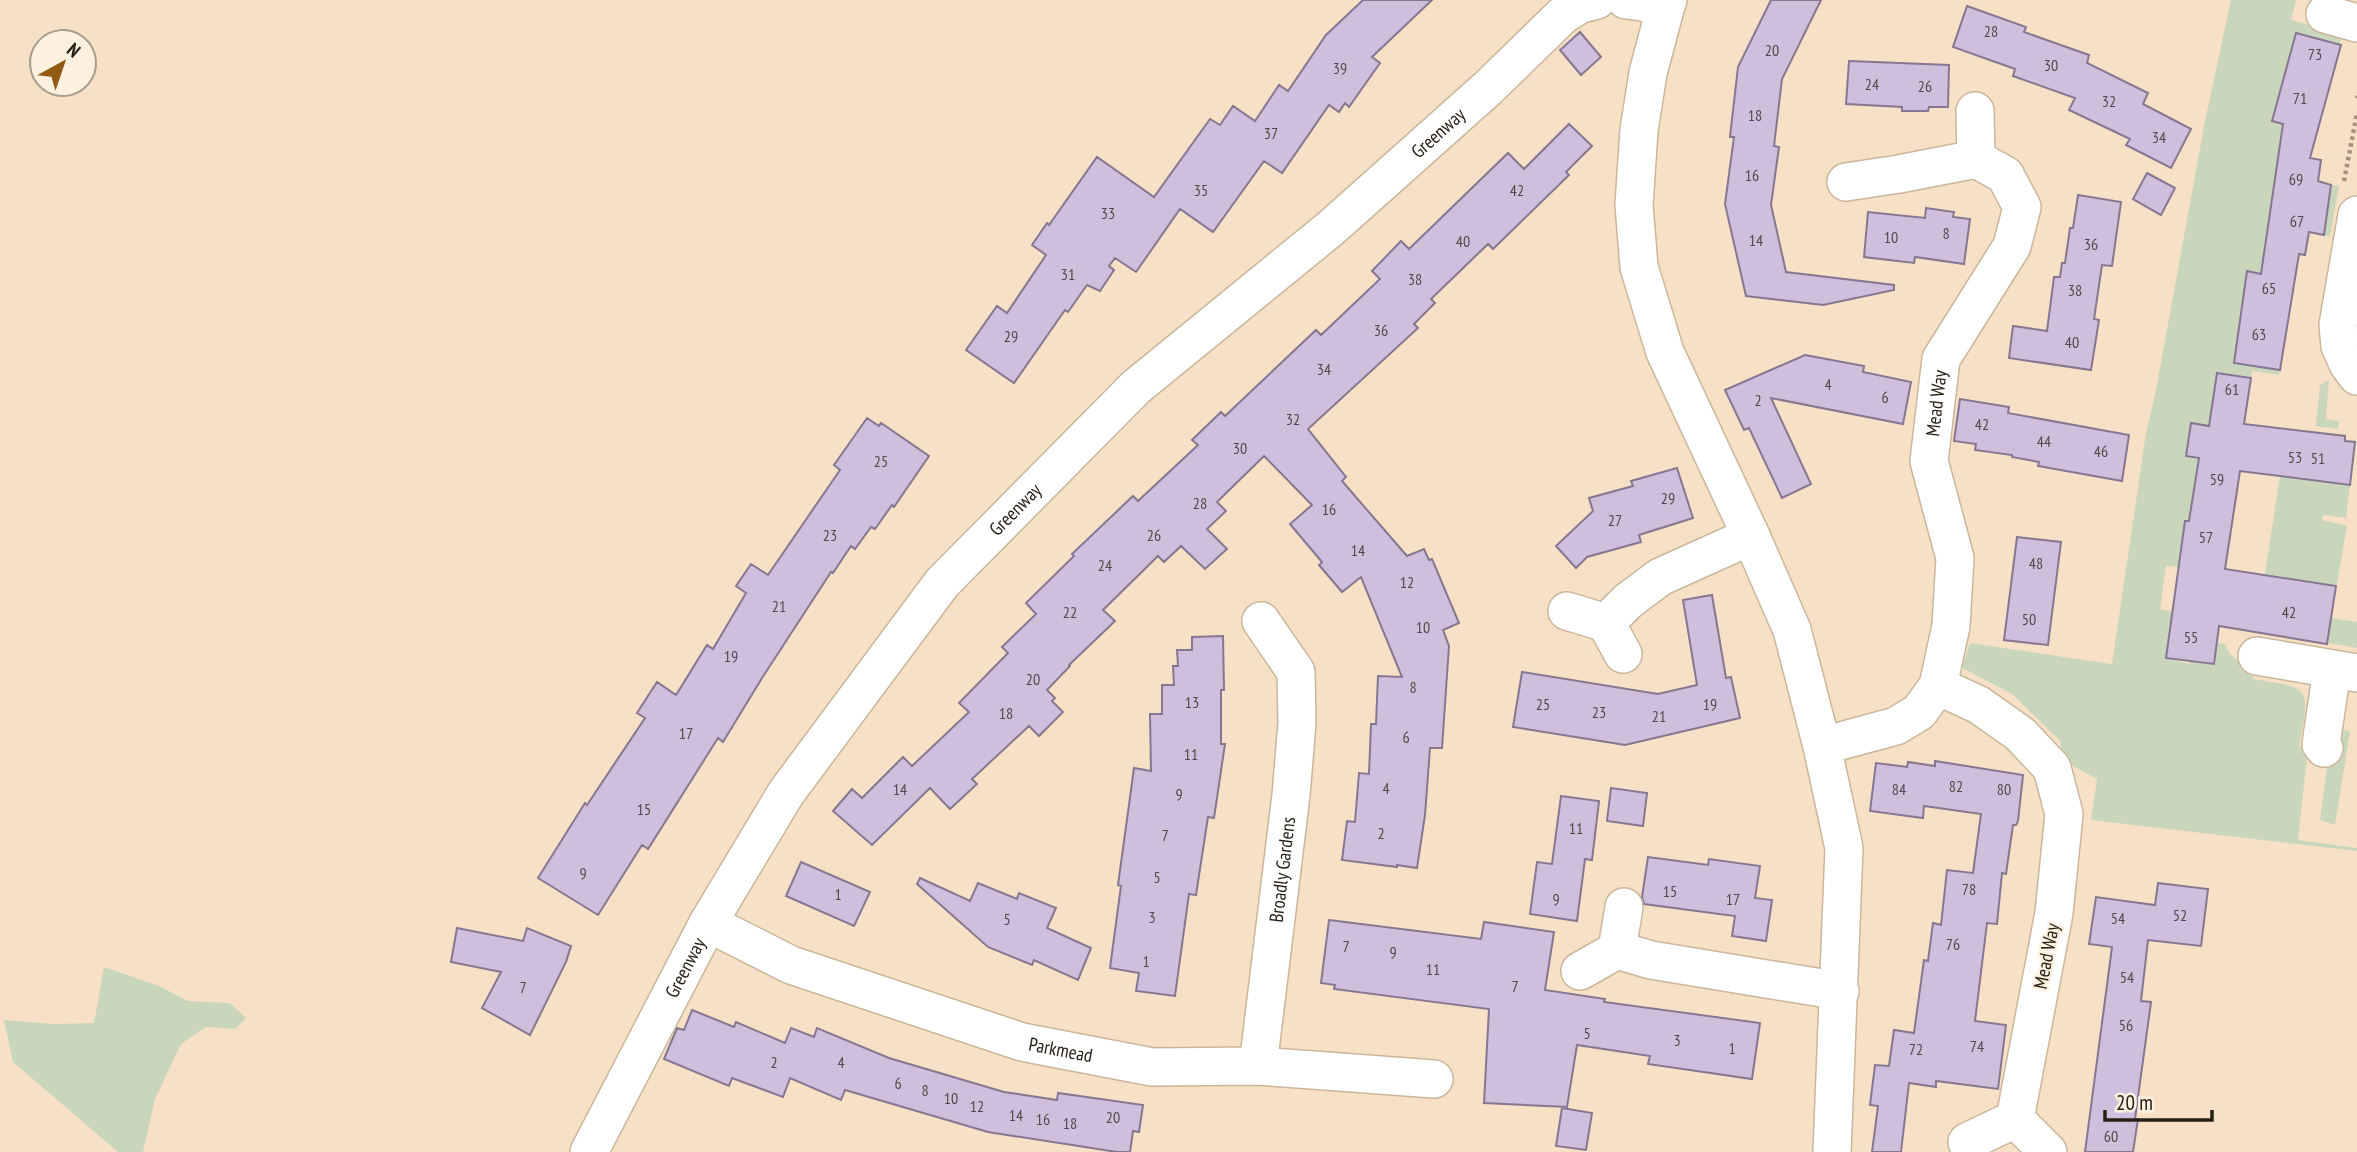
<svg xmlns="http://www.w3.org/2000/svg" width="2357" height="1152" font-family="'PT Sans Narrow',sans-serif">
<rect width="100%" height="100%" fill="#f6e1c6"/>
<!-- green -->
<path fill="#cad6bc" d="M2231 0H2296L2291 20 2316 27 2315 31 2341 38 2340 44 2296 33 2272 121 2317 134 2315 140 2297 137 2279 154 2265 248 2296 272 2295 279 2247 272 2234 363 2280 370 2279 375 2252 371 2251 378 2217 373 2210 418 2224 428 2191 423 2186 455 2218 461 2217 467 2198 464 2191 508 2231 528 2185 521 2178 567 2166 566 2160 609 2172 612 2167 658 2189 664 2190 661 2214 663 2217 643 2225 644C2229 657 2242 664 2255 668L2253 679C2313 688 2310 688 2299 746L2308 748 2298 840 2357 848V851L2091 820 2097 779 2063 760 2060 741 2012 694 1962 668 1970 643 2112 664 2146 433 2156 390 2205 121Z
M2331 185 2339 186 2330 236 2324 235Z
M2329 380 2326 419 2339 421 2338 429 2316 426 2320 385Z
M2280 476 2350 485 2346 518 2323 515 2322 520 2347 526 2333 607 2314 604 2317 583 2271 576 2262 633 2256 632Z
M2331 618 2357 622V648L2328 643Z
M2343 730 2350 731 2335 825 2320 820 2328 760 2339 751Z
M104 967 159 986 188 1001 230 1003 246 1018 235 1029 206 1027 181 1044 155 1099 143 1152H118L13 1062 4 1020 53 1024 94 1023Z"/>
<!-- building -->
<path fill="#d0bfdc" stroke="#867791" stroke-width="2" d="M1363 0H1432L1372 57 1380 63 1349 107 1345 103 1339 112 1329 105 1282 173 1264 161 1213 232 1180 209 1136 272 1115 258 1109 266 1114 270 1100 291 1087 285 1068 312 1065 310 1014 383 966 350 997 306 1007 313 1046 255 1032 245 1047 223 1049 225 1097 157 1154 197 1210 119 1220 125 1233 106 1255 121 1279 85 1288 91 1326 35Z
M1771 0H1821L1782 79 1774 146 1779 147 1771 205 1786 272 1894 285V290L1823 305 1746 296 1725 204 1734 137H1730L1738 67Z
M1967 6 2026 27 2024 32 2089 55 2087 63 2148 93 2143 104 2191 129 2171 168 2126 145 2130 139 2069 110 2075 98 2013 76 2015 69 1953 47Z
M1580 32 1601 57 1581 75 1560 50Z
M2296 33 2341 45 2310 158 2321 160 2318 181 2331 185 2324 235 2309 232 2305 255 2299 254 2280 370 2234 363 2247 271 2261 274 2283 124 2272 121Z
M1849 61 1949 65 1948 107H1929L1928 111H1902V107L1846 104Z
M1569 124 1592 146 1566 172 1569 175 1493 249 1488 244 1431 299 1435 303 1414 324 1418 328 1308 429 1346 477 1342 481 1407 556 1424 549 1429 560 1432 559 1459 623 1443 630 1449 646 1442 748H1430L1425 815 1417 868 1397 865V867L1342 860 1347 821 1355 822 1359 773 1369 774 1371 724H1376L1378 676 1402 677 1361 577 1342 592 1319 565 1322 562 1290 524 1312 505 1264 456 1217 502 1226 511 1207 529 1227 549 1205 569 1181 546 1164 562 1158 556 1103 610 1115 621 1069 665 1070 666 1047 690 1055 698 1052 701 1063 712 1039 736 1029 726 972 779 977 784 950 809 930 788 872 845 833 811 852 789 862 798 903 757 912 766 969 712 959 703 1008 653 1002 647 1036 614 1026 603 1074 556 1072 554 1133 496 1138 501 1198 445 1192 440 1221 412 1225 416 1316 330 1321 335 1380 279 1372 271 1401 241 1409 249 1508 153 1524 169Z
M2147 173 2175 188 2161 215 2133 199Z
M2078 195 2121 202 2112 266 2102 265 2094 319 2099 320 2091 370 2009 358 2013 326 2047 331 2054 277H2060L2062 263H2065L2070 228H2073Z
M1926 208 1954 212 1953 217 1970 219 1964 264 1915 257 1914 263 1864 257 1868 212 1925 218Z
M1805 355 1864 366 1863 372 1911 382 1903 424 1771 398 1811 484 1782 498 1749 428 1744 430 1725 390Z
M2217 373 2251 378 2244 424 2345 436V441L2355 442 2350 485 2240 471 2225 569 2336 586 2327 644 2219 626 2214 664 2166 658 2185 521H2189L2199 458 2186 456 2191 423 2209 426Z
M1960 399 2009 407 2008 413 2129 435 2122 481 2038 466 2039 462 2012 457V455L1975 450 1976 444 1954 441Z
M867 418 879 426 881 423 929 456 894 507 892 505 875 529 871 527 855 549 851 546 833 573 831 572 762 678 723 742 718 738 648 849 642 845 598 915 538 878 585 803 587 805 645 718 637 713 657 682 676 695 707 645 713 649 746 593 736 586 751 564 768 575 840 470 834 465Z
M1677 468 1693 518 1639 535 1641 542 1587 557 1576 568 1556 546 1593 511 1589 498 1633 486 1631 481Z
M2017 537 2061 542 2048 645 2004 640Z
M1712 595 1726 678 1731 677 1740 718 1625 745 1513 727 1522 672 1658 694 1697 685 1683 600Z
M1223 636 1224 690H1221V744H1225L1214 818 1208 817 1196 895 1189 894 1175 996 1136 991 1139 973 1110 968 1121 886 1118 885 1134 768 1151 771 1150 714H1162V685H1174L1173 666H1178L1177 650H1192V637Z
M1935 761 2023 775 2018 821 2016 825H2013L2006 874 2002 873 1997 924 1987 923 1975 1021 2006 1025 1998 1089 1936 1081V1087L1909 1083 1901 1152H1872L1878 1106 1870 1105 1875 1065 1889 1066 1894 1030 1914 1033 1924 960 1928 961 1933 923 1941 925 1947 870 1973 873 1981 814 1924 806 1923 818 1870 811 1876 763 1907 767 1908 762 1935 766Z
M1611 788 1647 793 1643 826 1607 821Z
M1561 796 1599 801 1592 860 1585 859 1577 921 1530 914 1537 862 1552 864Z
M1648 857 1708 865 1709 859 1760 866 1755 898 1772 900 1766 941 1732 936 1735 916 1644 904 1642 897Z
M801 862 870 892 854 926 786 896Z
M920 878 970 901 978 883 1017 899 1019 893 1056 908 1047 928 1091 948 1078 980 1034 960 1032 965 988 947 917 884Z
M2158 883 2208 889 2201 946 2148 940 2141 1001 2151 1002 2135 1119H2138L2133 1152H2085L2112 947 2089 944 2096 897 2155 905Z
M1329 920 1481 939 1484 922 1554 932 1545 990 1605 999 1604 1002 1760 1023 1752 1079 1648 1064 1650 1056 1577 1045 1567 1107 1484 1103 1489 1009 1334 989 1335 985 1321 983Z
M457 928 523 941 527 928 571 946 566 962 530 1035 482 1008 501 972 451 962Z
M692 1010 734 1027 736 1022 785 1043 791 1028 814 1037 817 1028 889 1058 1004 1092 1057 1100 1058 1093 1143 1105 1139 1132 1133 1131 1130 1152H1117L988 1132 845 1090 841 1100 790 1078 783 1097 732 1078 729 1086 664 1059 677 1028 684 1030Z
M1562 1108 1592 1113 1586 1150 1556 1146Z"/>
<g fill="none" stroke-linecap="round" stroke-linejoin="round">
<!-- minor casing -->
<g stroke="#cab69c" stroke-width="40">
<g id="minor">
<path d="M1626 0 1643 2 1665 9 1668 0"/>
<path d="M1665 9 1648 73 1639 130 1634 205 1639 267 1665 352 1751 536 1792 630 1822 746 1844 848 1832 1152"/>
<path d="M2325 14 2357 23"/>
<path d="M1975 111 1976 159"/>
<path d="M2357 215 2338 325 2340 346 2348 364 2357 376"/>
<path d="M1567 611 1606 623 1623 654"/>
<path d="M1606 623 1628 601 1660 577 1751 536"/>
<path d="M2257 656 2357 673"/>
<path d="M1938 686 1979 705 2020 734 2052 768 2064 814 2054 913 2015 1119"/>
<path id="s1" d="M1822 746 1896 726 1919 712 1938 686 1951 626 1955 558 1929 461 1941 359 2012 246 2022 207 2005 175 1976 159 1899 174 1846 182"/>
<path d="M2324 748 2321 744 2332 670"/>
<path id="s2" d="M708 923 791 965 1022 1042 1152 1067 1258 1066 1434 1079"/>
<path d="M1617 950 1651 960 1840 991"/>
<path d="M1580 971 1617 950 1624 907"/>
<path id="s3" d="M1258 1066 1291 795 1297 723 1296 672 1261 621"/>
<path d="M1967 1142 2015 1119 2048 1152"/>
<path id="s4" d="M589 1152 708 923 786 793 942 583 1136 387 1331 228 1488 88 1563 15 1581 4 1597 0"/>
</g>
</g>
<!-- path -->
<path stroke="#a1917d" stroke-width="4.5" stroke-dasharray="3.5 3.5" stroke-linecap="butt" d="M2356 96 2357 97
M2344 181 2357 113"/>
<!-- minor -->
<use href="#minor" stroke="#fff" stroke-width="37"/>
</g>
<g text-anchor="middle" stroke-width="5" stroke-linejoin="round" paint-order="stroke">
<!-- number labels -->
<g font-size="16" fill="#514848">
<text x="1991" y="37">28</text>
<text x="1772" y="56">20</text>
<text x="2315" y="60">73</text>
<text x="2051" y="71">30</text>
<text x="1340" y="74">39</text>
<text x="1872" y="90">24</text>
<text x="1925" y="92">26</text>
<text x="2300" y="104">71</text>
<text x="2109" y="107">32</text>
<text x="1755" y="121">18</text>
<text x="1271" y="139">37</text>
<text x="2159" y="143">34</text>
<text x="1752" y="181">16</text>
<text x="2296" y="185">69</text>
<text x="1201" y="196">35</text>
<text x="1517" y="196">42</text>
<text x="1108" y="219">33</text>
<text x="2297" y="227">67</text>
<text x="1946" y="239">8</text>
<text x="1891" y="243">10</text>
<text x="1756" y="246">14</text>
<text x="1463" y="247">40</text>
<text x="2091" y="250">36</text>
<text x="1068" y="280">31</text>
<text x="1415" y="285">38</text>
<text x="2269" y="294">65</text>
<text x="2075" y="296">38</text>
<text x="1381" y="336">36</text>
<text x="2259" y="340">63</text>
<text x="1011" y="342">29</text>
<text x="2072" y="348">40</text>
<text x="1324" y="375">34</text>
<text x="1828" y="390">4</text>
<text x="2232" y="395">61</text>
<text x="1885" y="403">6</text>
<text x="1758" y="406">2</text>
<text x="1293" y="425">32</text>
<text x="1982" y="430">42</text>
<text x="2044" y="447">44</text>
<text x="1240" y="454">30</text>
<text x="2101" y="457">46</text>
<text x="2295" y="463">53</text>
<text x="2318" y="464">51</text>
<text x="881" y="467">25</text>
<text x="2217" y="485">59</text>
<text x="1668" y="504">29</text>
<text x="1200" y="509">28</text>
<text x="1329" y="515">16</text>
<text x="1615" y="526">27</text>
<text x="830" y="541">23</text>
<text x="1154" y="541">26</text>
<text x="2206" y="543">57</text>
<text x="1358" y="556">14</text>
<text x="2036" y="569">48</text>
<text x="1105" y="571">24</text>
<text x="1407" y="588">12</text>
<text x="779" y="612">21</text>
<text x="1070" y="618">22</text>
<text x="2289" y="618">42</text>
<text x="2029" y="625">50</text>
<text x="1423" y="633">10</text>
<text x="2191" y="643">55</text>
<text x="731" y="662">19</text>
<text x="1033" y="685">20</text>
<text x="1413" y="693">8</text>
<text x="1192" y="708">13</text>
<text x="1543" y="710">25</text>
<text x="1710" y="710">19</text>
<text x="1599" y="718">23</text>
<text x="1006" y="719">18</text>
<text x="1659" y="722">21</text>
<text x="686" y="739">17</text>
<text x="1406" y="743">6</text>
<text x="1191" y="760">11</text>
<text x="1956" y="792">82</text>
<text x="1386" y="794">4</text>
<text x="900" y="795">14</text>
<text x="1899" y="795">84</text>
<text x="2004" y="795">80</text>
<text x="1179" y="800">9</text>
<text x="644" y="815">15</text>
<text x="1576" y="834">11</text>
<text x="1381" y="839">2</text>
<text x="1165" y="841">7</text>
<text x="583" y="879">9</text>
<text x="1157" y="883">5</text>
<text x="1969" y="895">78</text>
<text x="1670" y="897">15</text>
<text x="838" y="900">1</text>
<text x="1556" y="905">9</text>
<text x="1733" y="905">17</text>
<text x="2180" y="921">52</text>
<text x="1152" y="923">3</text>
<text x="2118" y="924">54</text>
<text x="1007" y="925">5</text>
<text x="1953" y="950">76</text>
<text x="1346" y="952">7</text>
<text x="1393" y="958">9</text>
<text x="1146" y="967">1</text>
<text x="1433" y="975">11</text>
<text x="2127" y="983">54</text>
<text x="1515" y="992">7</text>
<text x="523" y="993">7</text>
<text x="2126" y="1031">56</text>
<text x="1587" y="1039">5</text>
<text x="1677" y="1046">3</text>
<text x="1977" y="1052">74</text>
<text x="1732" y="1054">1</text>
<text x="1916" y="1055">72</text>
<text x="774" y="1068">2</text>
<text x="841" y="1068">4</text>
<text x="898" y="1089">6</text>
<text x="925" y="1096">8</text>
<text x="951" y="1104">10</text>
<text x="977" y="1112">12</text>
<text x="1016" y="1121">14</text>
<text x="1113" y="1123">20</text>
<text x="1043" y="1125">16</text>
<text x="1070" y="1129">18</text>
<text x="2111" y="1142">60</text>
</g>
<!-- street labels -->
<g font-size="19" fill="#272016" stroke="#fcf0df">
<text dy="7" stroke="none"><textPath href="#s4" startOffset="1342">Greenway</textPath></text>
<text dy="7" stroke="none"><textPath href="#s1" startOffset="424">Mead Way</textPath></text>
<text dy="7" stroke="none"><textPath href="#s4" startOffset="775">Greenway</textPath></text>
<text dy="7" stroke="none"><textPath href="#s3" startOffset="198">Broadly Gardens</textPath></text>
<text transform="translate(2046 956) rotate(-79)" y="7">Mead Way</text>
<text dy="7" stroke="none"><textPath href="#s4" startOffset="208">Greenway</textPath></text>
<text dy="7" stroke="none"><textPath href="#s2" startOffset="376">Parkmead</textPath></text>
</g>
</g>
<!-- north arrow -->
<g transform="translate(63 63) rotate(40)"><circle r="33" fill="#fcf0df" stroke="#a79d8f" stroke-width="2"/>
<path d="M0-5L12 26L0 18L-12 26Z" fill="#925a12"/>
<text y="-10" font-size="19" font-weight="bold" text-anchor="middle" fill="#272016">N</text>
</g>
<!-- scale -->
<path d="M2105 1110v10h107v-10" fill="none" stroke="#272016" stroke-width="3.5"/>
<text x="2116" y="1110" font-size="21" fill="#272016" stroke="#fcf0df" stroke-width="5" paint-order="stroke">20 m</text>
</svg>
